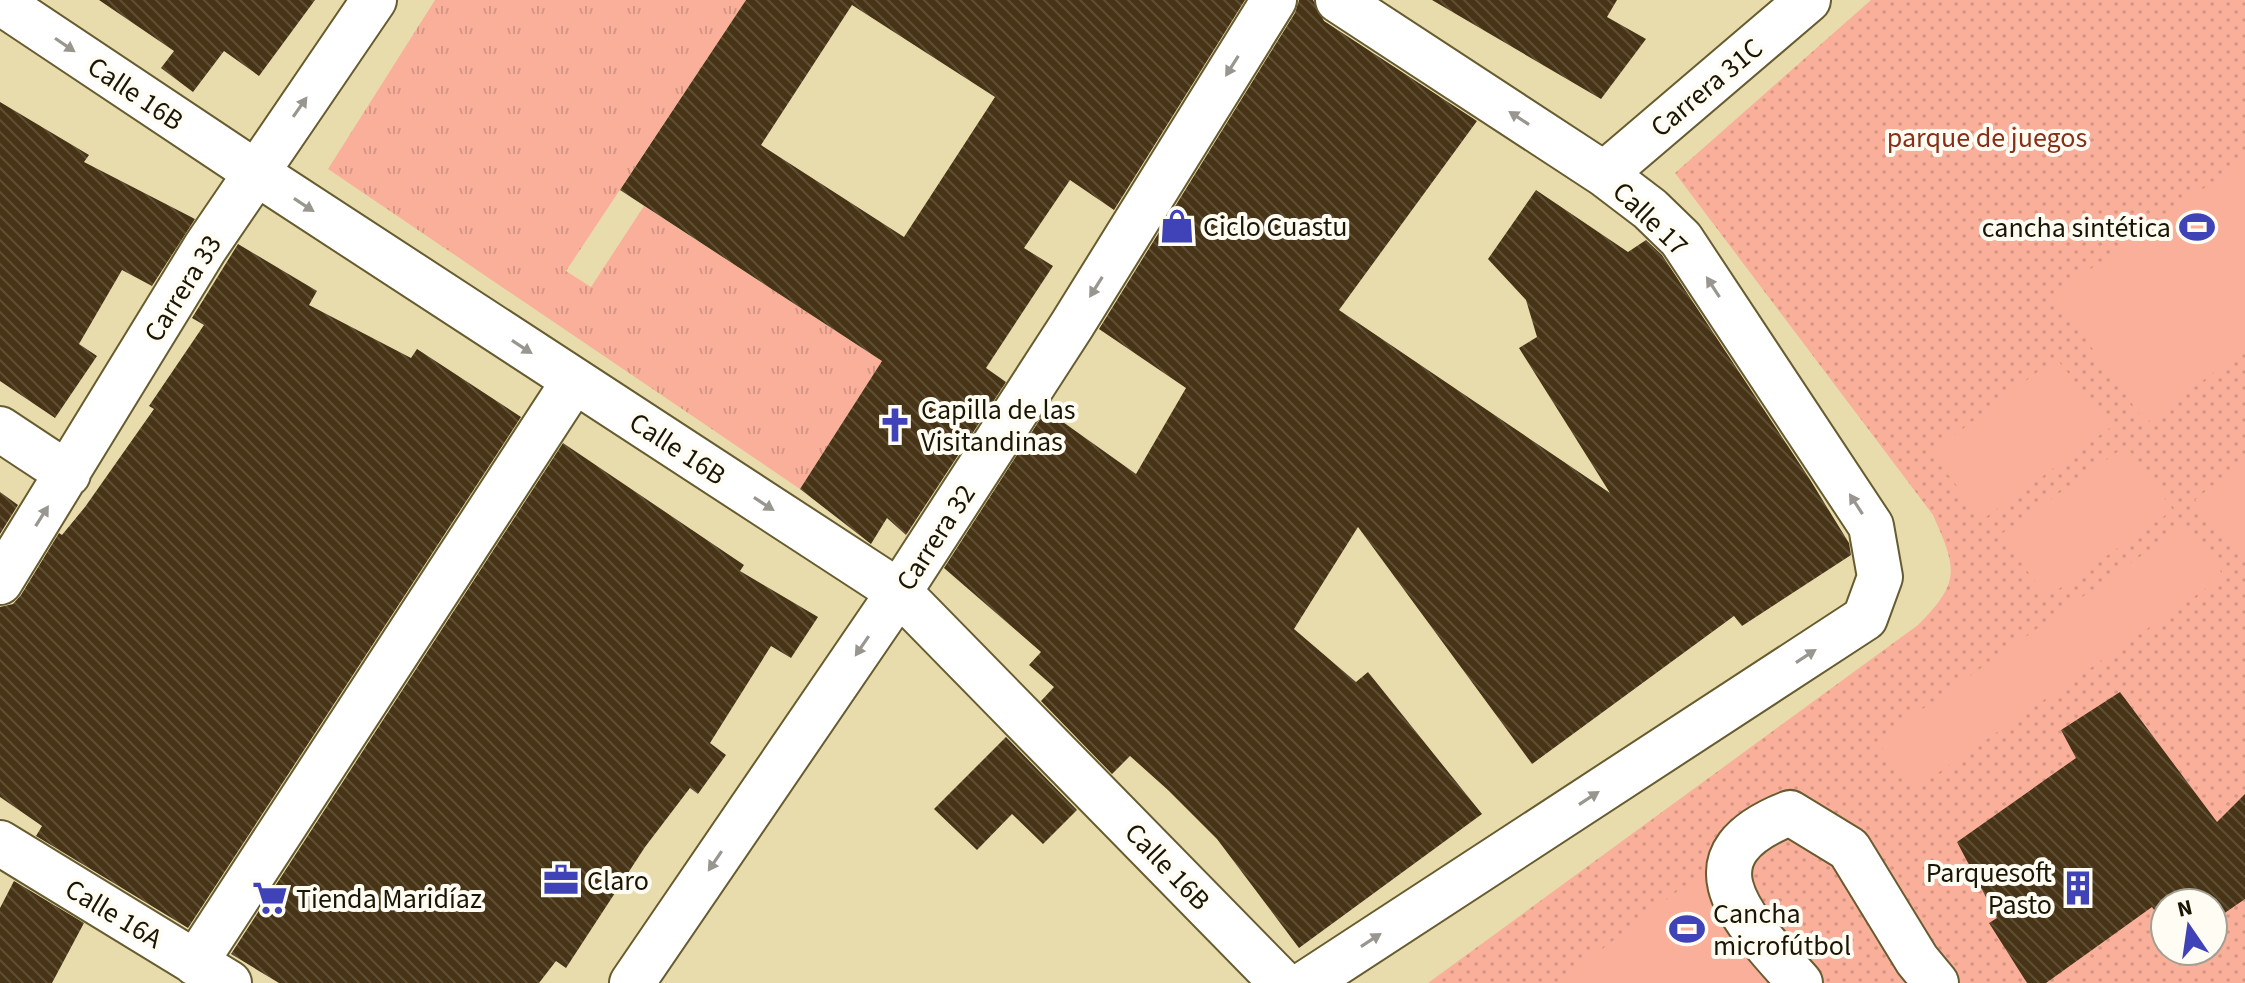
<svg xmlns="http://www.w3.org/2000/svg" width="2245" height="983" font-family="'Source Sans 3',sans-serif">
<defs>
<pattern id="grass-tufts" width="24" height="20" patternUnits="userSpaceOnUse" patternTransform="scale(2)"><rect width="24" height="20" fill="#faaf9b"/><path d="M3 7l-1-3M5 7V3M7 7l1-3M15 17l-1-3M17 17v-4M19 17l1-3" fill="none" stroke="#d69684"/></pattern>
<pattern id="park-dots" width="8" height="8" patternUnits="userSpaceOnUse" patternTransform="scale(2)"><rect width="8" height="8" fill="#faaf9b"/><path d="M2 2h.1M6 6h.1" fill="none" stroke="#d69684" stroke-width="1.8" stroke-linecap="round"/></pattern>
<pattern id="building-back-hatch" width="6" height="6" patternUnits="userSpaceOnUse" patternTransform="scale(2)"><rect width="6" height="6" fill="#473315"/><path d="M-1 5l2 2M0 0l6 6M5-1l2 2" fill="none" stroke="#5e4e35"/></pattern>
</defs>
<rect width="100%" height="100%" fill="#e8dcac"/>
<!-- grass -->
<path fill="url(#grass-tufts)" d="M435 0H746L566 271 591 287 644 206 882 361 800 489 328 169Z"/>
<!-- park -->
<path fill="url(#park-dots)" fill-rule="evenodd" d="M1871 0H2245V983H1428L1918 625C1961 582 1957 569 1933 515L1675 173ZM2165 903H2213V951H2165Z"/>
<!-- garden -->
<path fill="#faaf9b" d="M2245 159V349L2146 423 2054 295Z
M2056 358 2111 427 1983 519 1931 453Z
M2126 446 2173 510 2047 597 2000 535Z
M2245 459V561L2195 500Z
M2185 525 2224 576 1913 790 1877 741Z
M1700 874 1787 983H1558Z"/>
<!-- building -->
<path fill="url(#building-back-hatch)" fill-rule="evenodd" d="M99 0H315L259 76 224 51 193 92 161 68 174 51Z
M746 0H1245L1114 210 1070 180 1024 248 1053 266 986 368 1006 382 906 535 887 518 871 544 800 489 882 361 620 190ZM852 5 995 97 904 237 761 145Z
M1299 0H1313L1324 21 1477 121 1339 310 1610 493 1519 348 1537 337 1526 300 1488 259 1536 190 1628 252 1646 240 1662 255 1809 478 1849 543 1851 555 1742 626 1734 616 1532 764 1358 527 1294 629 1356 682 1368 672 1482 814 1299 948 1217 839 1168 790 1130 756 1112 774 1041 701 1054 687 1029 665 1041 652 944 568 1046 410 1136 474 1186 388 1099 329 1295 13Z
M1432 0H1617L1607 17 1646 39 1601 99Z
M0 102 89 155 84 162 195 219 152 286 122 270 79 344 97 356 55 418 0 381Z
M238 244 317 291 309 305 411 358 417 349 521 417 188 928 36 836 42 826 0 797V607L13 604 21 595 59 533 62 535 85 507 154 409 149 406 204 325 192 318Z
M563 443 744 565 740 571 818 617 791 658 771 646 710 743 726 755 698 794 690 788 645 847 566 968 556 961 539 983H279L231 954Z
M0 492 18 505 0 534Z
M2120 692 2217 822 2245 794V899L2213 921V903H2165V925L2152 907 2046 983H2027L1989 923 1997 918 1957 842 2076 758 2061 730Z
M1006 737 1077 810 1043 844 1012 814 977 850 934 809Z
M14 881 84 923 52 983H0V908Z"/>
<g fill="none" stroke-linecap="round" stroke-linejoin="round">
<!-- street casing -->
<g stroke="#675c30" stroke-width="48">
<path id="street" d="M0 2 255 172 899 592 1282 983
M1604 174 1808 0
M0 429 68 474
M0 582 205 248 374 0
M0 843 229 983
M195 963 574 381
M632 983 899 592 1072 325 1274 0
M1306 983 1865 618 1880 577 1871 526 1681 239 1650 209 1604 174 1338 0
M1800 983C1747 923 1676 857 1790 813L1849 849 1917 960 1936 983"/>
</g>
<!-- street -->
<use href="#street" stroke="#fff" stroke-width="44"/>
</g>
<!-- one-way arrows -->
<defs><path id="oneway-solid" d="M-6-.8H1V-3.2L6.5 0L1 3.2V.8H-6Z" transform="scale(2)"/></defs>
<g fill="#98968e">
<use href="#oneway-solid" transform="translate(65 45) rotate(34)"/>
<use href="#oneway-solid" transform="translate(1232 66) rotate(122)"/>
<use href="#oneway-solid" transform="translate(300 107) rotate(-55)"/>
<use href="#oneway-solid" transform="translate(1519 118) rotate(-147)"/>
<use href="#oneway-solid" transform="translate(304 205) rotate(33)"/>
<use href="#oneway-solid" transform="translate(1096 287) rotate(122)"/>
<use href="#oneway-solid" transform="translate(1713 287) rotate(-123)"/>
<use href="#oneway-solid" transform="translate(522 347) rotate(33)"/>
<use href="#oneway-solid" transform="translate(764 504) rotate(33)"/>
<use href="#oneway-solid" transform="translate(1856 504) rotate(-123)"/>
<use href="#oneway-solid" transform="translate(42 516) rotate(-58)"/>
<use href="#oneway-solid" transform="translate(862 646) rotate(124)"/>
<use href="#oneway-solid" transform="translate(1806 656) rotate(-33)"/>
<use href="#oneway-solid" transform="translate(1589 798) rotate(-33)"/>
<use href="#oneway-solid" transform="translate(715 861) rotate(124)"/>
<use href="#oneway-solid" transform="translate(1371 940) rotate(-33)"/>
</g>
<!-- icons -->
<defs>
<g id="shop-bare" transform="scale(2.76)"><path d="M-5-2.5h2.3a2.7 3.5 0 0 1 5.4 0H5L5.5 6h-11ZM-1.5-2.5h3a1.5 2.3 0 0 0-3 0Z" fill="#4043b8" stroke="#fffdf3" stroke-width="2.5" paint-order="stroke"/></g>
<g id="stadium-bare" transform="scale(2.76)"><path d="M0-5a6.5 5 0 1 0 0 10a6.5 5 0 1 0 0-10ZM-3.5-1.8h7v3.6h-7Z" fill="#4043b8" stroke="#fffdf3" stroke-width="2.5" paint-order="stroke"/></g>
<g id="church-bare" transform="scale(2.76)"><path d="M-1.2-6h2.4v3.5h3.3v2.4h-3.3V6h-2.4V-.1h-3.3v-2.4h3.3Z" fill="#4043b8" stroke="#fffdf3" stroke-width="2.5" paint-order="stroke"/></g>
<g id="office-bare" transform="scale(2.76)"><path d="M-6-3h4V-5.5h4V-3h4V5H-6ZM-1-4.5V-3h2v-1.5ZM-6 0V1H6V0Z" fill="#4043b8" stroke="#fffdf3" stroke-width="2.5" paint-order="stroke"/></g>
<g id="building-bare" transform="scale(2.76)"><path d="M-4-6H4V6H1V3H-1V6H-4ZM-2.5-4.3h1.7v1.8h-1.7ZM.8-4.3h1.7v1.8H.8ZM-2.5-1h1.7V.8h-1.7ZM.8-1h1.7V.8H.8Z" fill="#4043b8" stroke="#fffdf3" stroke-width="2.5" paint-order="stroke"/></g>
<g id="supermarket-bare" transform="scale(2.76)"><path d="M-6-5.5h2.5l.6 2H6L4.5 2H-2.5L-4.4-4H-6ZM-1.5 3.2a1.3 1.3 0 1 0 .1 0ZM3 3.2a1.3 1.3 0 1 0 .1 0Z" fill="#4043b8" stroke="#fffdf3" stroke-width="2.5" paint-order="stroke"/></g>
</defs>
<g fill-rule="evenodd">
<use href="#shop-bare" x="1177" y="226"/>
<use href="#stadium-bare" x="2197" y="227"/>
<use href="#church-bare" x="895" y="425"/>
<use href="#office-bare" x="561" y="880"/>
<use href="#building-bare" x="2078" y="888"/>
<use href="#supermarket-bare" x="270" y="898"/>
<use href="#stadium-bare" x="1687" y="929"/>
</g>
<g text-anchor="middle" stroke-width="8" stroke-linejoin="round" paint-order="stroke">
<!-- street labels -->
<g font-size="28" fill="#1a1504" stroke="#fffdf3">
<text transform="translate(1706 87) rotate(-40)" y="10">Carrera 31C</text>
<text transform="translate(136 93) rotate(34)" y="10">Calle 16B</text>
<text transform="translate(1651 218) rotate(44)" y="10">Calle 17</text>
<text transform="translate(182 288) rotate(-58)" y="10">Carrera 33</text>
<text transform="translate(678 448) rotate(33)" y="10">Calle 16B</text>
<text transform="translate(935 537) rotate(-57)" y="10">Carrera 32</text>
<text transform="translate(1168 866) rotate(46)" y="10">Calle 16B</text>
<text transform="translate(114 913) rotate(31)" y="10">Calle 16A</text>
</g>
<!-- park labels -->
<g font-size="28" fill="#892e17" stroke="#fffdf3">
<text x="1987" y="147">parque de juegos</text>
</g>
<!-- poi labels -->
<g font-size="28" fill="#1a1504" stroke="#fffdf3" text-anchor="start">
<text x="1203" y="236">Ciclo Cuastu</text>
<text x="2171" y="237" text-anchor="end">cancha sintética</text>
<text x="921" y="419">Capilla de las<tspan x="921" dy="32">Visitandinas</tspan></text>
<text x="2052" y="882" text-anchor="end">Parquesoft<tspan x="2052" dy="32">Pasto</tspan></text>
<text x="587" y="890">Claro</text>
<text x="296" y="908">Tienda Maridíaz</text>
<text x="1713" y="923">Cancha<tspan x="1713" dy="32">microfútbol</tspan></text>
</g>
</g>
<!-- north arrow -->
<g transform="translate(2189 927) rotate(347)"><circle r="38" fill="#fffdf3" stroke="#a3a093" stroke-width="2"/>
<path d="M0-6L14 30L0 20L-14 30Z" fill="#4043b8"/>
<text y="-12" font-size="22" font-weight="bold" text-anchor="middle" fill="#1a1504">N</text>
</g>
</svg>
